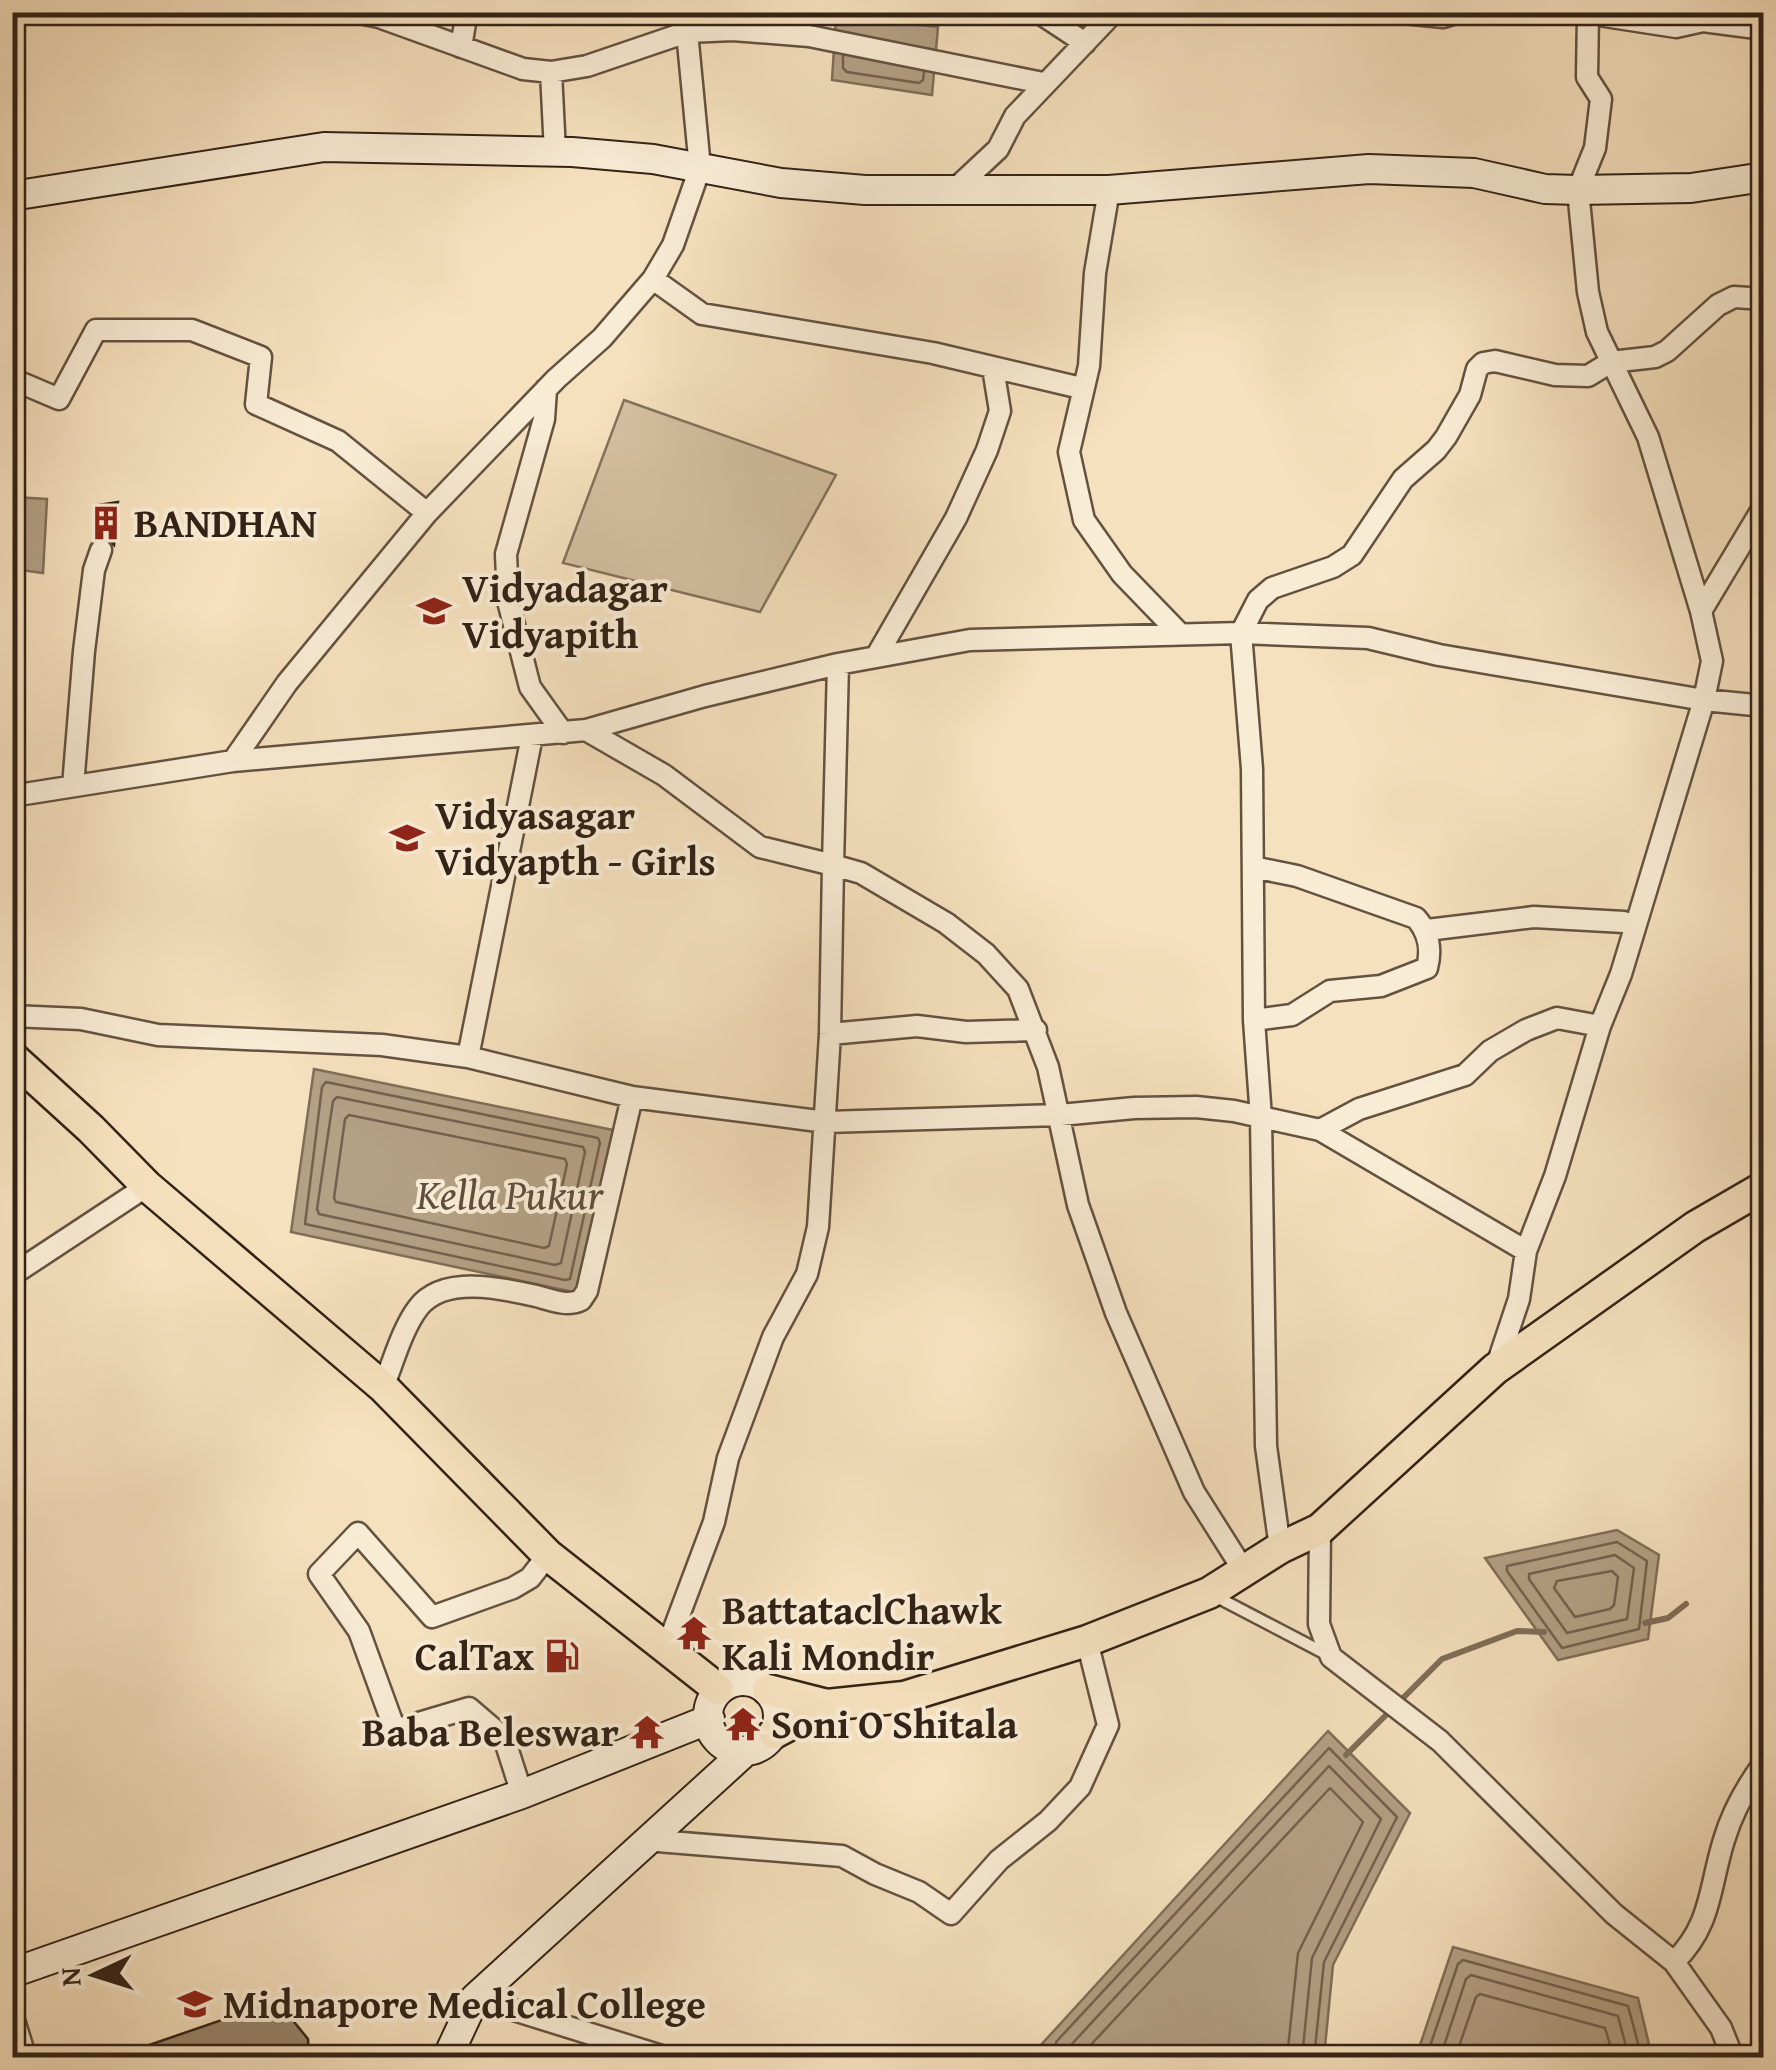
<svg xmlns="http://www.w3.org/2000/svg" width="1776" height="2070" font-family="'Gentium Book Plus',serif">
<rect width="100%" height="100%" fill="#f6e1be"/>
<filter id="stains"><feTurbulence type="fractalNoise" baseFrequency=".002" numOctaves="4"/><feColorMatrix values="0 0 0 0 .2 0 0 0 0 .09 0 0 0 0 .02 0 0 0 .5 -.17"/></filter>
<radialGradient id="worn" r=".72"><stop offset=".6" stop-color="#630" stop-opacity="0"/><stop offset="1" stop-color="#630" stop-opacity=".3"/></radialGradient>
<!-- green -->
<path fill="#d5c1a2" stroke="#84725c" stroke-width="2.5" d="M624 400 836 475 760 612 563 563Z"/>
<!-- water -->
<path fill="#b4a085" stroke="#806e59" stroke-width="2.5" d="M836 17 938 27 932 95 832 80Z
M13 497 47 499 43 573 13 569Z
M314 1069 613 1130 578 1293 291 1232Z
M1617 1530 1659 1555 1648 1639 1558 1660 1485 1558Z
M1328 1731 1410 1813 1333 1965 1324 2057H1052L1040 2046Z
M1453 1947 1638 1998 1652 2057H1416Z"/>
<g fill="none" stroke-linecap="round" stroke-linejoin="round">
<!-- shore -->
<path stroke="#74614e" stroke-width="2.5" d="M843 56V68L847 72 919 83 923 80 924 72
M326 1082 598 1138 600 1143 570 1279 565 1280 305 1224 322 1087Z
M337 1097 583 1147 585 1152 561 1263 555 1265 319 1214 317 1209 333 1101Z
M349 1115 565 1159 567 1164 549 1246 544 1248 336 1202 334 1198 345 1119Z
M1617 1542 1647 1561 1639 1629 1562 1648 1507 1571V1566Z
M1615 1555 1634 1568 1627 1619 1567 1633 1529 1579V1574Z
M1612 1571 1618 1577 1614 1605 1610 1609 1575 1617 1554 1588 1557 1581Z
M1057 2058 1056 2042 1329 1748 1397 1817 1324 1962 1314 2058
M1070 2058 1071 2045 1329 1766 1381 1819 1312 1958 1302 2058
M1085 2058 1086 2050 1330 1788 1363 1822 1298 1953 1287 2058
M1426 2058 1458 1964 1463 1960 1628 2006 1642 2058
M1440 2058 1466 1979 1471 1975 1618 2016 1629 2058
M1455 2058 1476 1997 1480 1994 1605 2028 1614 2058"/>
<!-- stream -->
<path stroke="#806e59" stroke-width="6" d="M1645 1623 1668 1618 1686 1604
M1346 1755 1442 1659 1517 1631 1544 1632"/>
</g>
<!-- building -->
<path fill="#98856e" stroke="#332217" stroke-width="2.5" d="M118 502 114 545 106 537 95 538 98 505Z
M277 2001 308 2039 309 2058H121L120 2055Z"/>
<g fill="none" stroke-linecap="round" stroke-linejoin="round">
<!-- lane casing -->
<g stroke="#645241" stroke-width="15">
<path id="lane" d="M1213 1595 1326 1654
M12 2015 17 2013 31 2058"/>
</g>
<!-- street casing -->
<g stroke="#645241" stroke-width="25">
<path id="street" d="M354 12 379 17 523 69 551 72 587 66 687 32 733 30 809 36 1043 83
M1038 12 1085 43
M1393 12 1443 17 1459 12
M1579 12 1676 27 1703 21 1706 12
M1703 21 1764 29
M461 47 467 12
M551 72 555 152
M1109 190 1095 273 1089 366 1069 452 1084 520 1122 574 1180 634
M953 191 998 149 1015 116 1114 12
M653 279 702 314 933 353 1081 388
M12 379 59 399 96 330H192L261 357 256 404 338 441 427 513
M546 389 544 419 506 554 508 601 530 687 563 733
M1701 611 1764 506
M876 657 956 518 987 450 1000 411 993 368
M838 664 833 865 861 873 946 923 986 954 1018 989 1048 1067 1078 1205 1116 1313 1194 1492 1244 1571
M586 730 664 775 760 847 833 865 830 1034 818 1227 807 1274 773 1337 728 1458 714 1522 666 1650
M233 761 287 683 427 513 556 379 602 338 653 279 673 245 700 168 687 32
M73 786 84 651 94 570 101 550
M12 796 233 761 586 730 705 696 838 664 970 640 1241 633 1368 638 1439 655 1704 700 1764 706
M1253 867 1297 876 1416 918C1429 933 1432 949 1427 968L1381 986 1330 991 1292 1015 1254 1020
M1427 930 1534 917 1624 922
M12 1016 81 1019 158 1035 382 1045 468 1057 632 1097 826 1122 1060 1115 1134 1108 1196 1107 1234 1111 1320 1130 1526 1251
M830 1034 917 1026 966 1032 1036 1030
M468 1057 532 736
M1320 1130 1359 1109 1465 1075 1490 1051 1526 1030 1557 1018 1600 1026
M12 1275 147 1186
M1496 1368 1519 1299 1526 1251 1555 1176 1600 1026 1621 974 1704 700 1712 661 1701 611 1648 437 1597 332 1588 292 1578 190 1595 148 1601 99 1587 77 1588 14
M383 1387C393 1363 402 1329 418 1308 443 1275 501 1288 536 1296 551 1300 567 1307 581 1300L587 1291 632 1097
M1320 1529 1319 1624 1331 1657 1440 1741 1614 1914 1674 1962 1721 2028 1733 2058
M1280 1548 1266 1446 1261 1118 1254 1020 1252 769 1241 633 1258 600 1272 588 1333 567 1352 555 1403 479 1436 450 1446 437 1470 395 1477 369 1483 363 1495 361 1555 375 1588 376 1611 362 1655 357 1667 351 1718 305 1734 297 1764 299
M522 1794 504 1738 469 1708 395 1730 359 1631 319 1574 358 1533 432 1617 513 1588 530 1578 548 1555
M645 1840 842 1856 875 1874 919 1892 951 1914 999 1860 1048 1821 1080 1787 1108 1725 1087 1641
M1674 1962C1712 1925 1709 1888 1724 1840 1732 1813 1747 1786 1764 1763
M475 1998 668 2058"/>
</g>
<!-- secondary casing -->
<g stroke="#332217" stroke-width="32">
<path id="secondary" d="M12 196 324 147 572 152 653 159 781 183 865 190H1109L1369 169 1474 173 1545 189 1578 190 1691 188 1764 177
M708 1716a35 35 0 1 1 70 0a35 35 0 1 1-70 0Z
M12 1973 522 1794 710 1719
M447 2058 475 1998 746 1751"/>
</g>
<!-- primary casing -->
<g stroke="#332217" stroke-width="35">
<path id="primary" d="M12 1057 91 1129 147 1186 383 1387 548 1555 718 1689
M768 1690 827 1705 904 1697 1087 1641 1209 1593 1280 1548 1320 1529 1495 1369 1695 1227 1764 1187
M774 1733 827 1705"/>
</g>
<!-- lane -->
<use href="#lane" stroke="#f9ecd5" stroke-width="10"/>
<!-- street -->
<use href="#street" stroke="#f9ecd5" stroke-width="20"/>
<!-- secondary -->
<use href="#secondary" stroke="#f9ecd5" stroke-width="28"/>
<!-- primary -->
<use href="#primary" stroke="#f6e1be" stroke-width="30"/>
</g>
<!-- icons -->
<defs>
<g id="building-bare" transform="scale(2.7)"><path d="M-4-6H4V6H1V3H-1V6H-4ZM-2.5-4.3h1.7v1.8h-1.7ZM.8-4.3h1.7v1.8H.8ZM-2.5-1h1.7V.8h-1.7ZM.8-1h1.7V.8H.8Z" fill="#8f2418" stroke="#f9ecd5" stroke-width="2.5" paint-order="stroke"/></g>
<g id="school-bare" transform="scale(2.7)"><path d="M0-5L7-2L0 1L-7-2ZM-4 1L0 2.5L4 1V4Q0 6-4 4Z" fill="#8f2418" stroke="#f9ecd5" stroke-width="2.5" paint-order="stroke"/></g>
<g id="temple-bare" transform="scale(2.7)"><path d="M0-6L5-2H3V0L6.5 2.5H4V6H1.5V3h-3V6H-4V2.5H-6.5L-3 0V-2H-5Z" fill="#8f2418" stroke="#f9ecd5" stroke-width="2.5" paint-order="stroke"/></g>
<g id="fuel-bare" transform="scale(2.7)"><path d="M-5.5-6h7V0h2V4h1.3V-2.5L3-4.5l.8-.8L6-3V5H2.5V1h-1V6h-7ZM-4.2-4.7v3.2H.2V-4.7Z" fill="#8f2418" stroke="#f9ecd5" stroke-width="2.5" paint-order="stroke"/></g>
<g id="university-bare" transform="scale(2.7)"><path d="M0-5L7-2L0 1L-7-2ZM-4 1L0 2.5L4 1V4Q0 6-4 4Z" fill="#8f2418" stroke="#f9ecd5" stroke-width="2.5" paint-order="stroke"/></g>
</defs>
<g fill-rule="evenodd">
<use href="#building-bare" x="106" y="523"/>
<use href="#school-bare" x="434" y="611"/>
<use href="#school-bare" x="407" y="838"/>
<use href="#temple-bare" x="694" y="1633"/>
<use href="#fuel-bare" x="562" y="1656"/>
<use href="#temple-bare" x="743" y="1724"/>
<use href="#temple-bare" x="647" y="1732"/>
<use href="#university-bare" x="195" y="2004"/>
</g>
<g text-anchor="middle" stroke-width="8" stroke-linejoin="round" paint-order="stroke">
<!-- poi labels -->
<g font-size="40" font-weight="bold" fill="#332217" stroke="#f9ecd5" text-anchor="start">
<text x="134" y="537">BANDHAN</text>
<text x="462" y="602">Vidyadagar<tspan x="462" dy="46">Vidyapith</tspan></text>
<text x="435" y="829">Vidyasagar<tspan x="435" dy="46">Vidyapth - Girls</tspan></text>
<text x="722" y="1624">BattataclChawk<tspan x="722" dy="46">Kali Mondir</tspan></text>
<text x="534" y="1670" text-anchor="end">CalTax</text>
<text x="771" y="1738">Soni O Shitala</text>
<text x="619" y="1746" text-anchor="end">Baba Beleswar</text>
<text x="223" y="2018">Midnapore Medical College</text>
</g>
<!-- water labels -->
<g font-size="42" font-style="italic" fill="#604e3e" stroke="#f9ecd5">
<text x="510" y="1209">Kella Pukur</text>
</g>
</g>
<!-- margin -->
<rect width="1776" height="2070" fill="none" stroke="#f6e1be" stroke-width="50"/>
<rect x="15" y="15" width="1746" height="2040" fill="none" stroke="#332217" stroke-width="5"/>
<rect x="25" y="25" width="1726" height="2020" fill="none" stroke="#332217" stroke-width="2.5"/>
<!-- north arrow -->
<g transform="translate(95 1975) rotate(266)" stroke="#f9ecd5" stroke-width="8" paint-order="stroke">
<path d="M0-8L18 38L0 25L-18 38Z" fill="#332217"/>
<text y="-15" font-size="28" font-weight="bold" text-anchor="middle" fill="#332217">N</text>
</g>
<rect width="100%" height="100%" filter="url(#stains)"/>
<rect width="100%" height="100%" fill="url(#worn)"/>
</svg>
